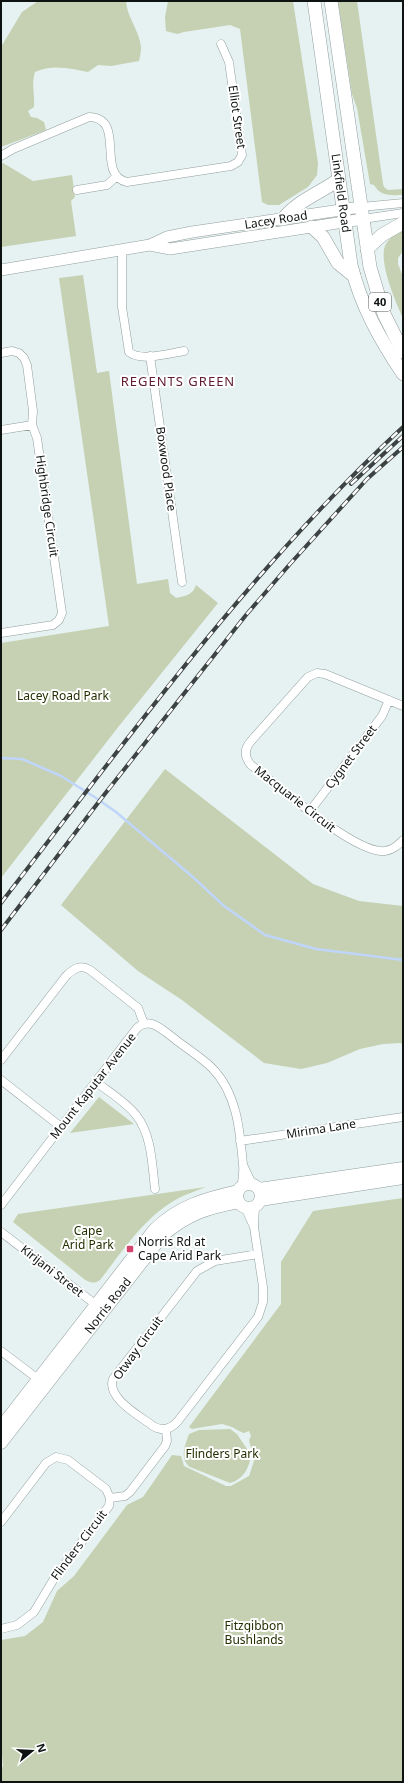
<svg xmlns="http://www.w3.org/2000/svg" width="404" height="1783" font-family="'Noto Sans',sans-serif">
<rect width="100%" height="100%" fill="#e5f2f1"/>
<!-- green -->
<path fill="#c5d1b2" d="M38 1H126C127 18 140 31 141 48 141 52 140 57 139 61L111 66 98 65 88 72C70 68 52 64 35 72 31 85 35 93 34 107L28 111 31 117 37 118 44 122 46 130 1 147V47L22 12Z
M168 1H293L318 163 317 175 308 187 279 205H268L262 202 240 29 230 25 184 32 177 34 166 31 165 17Z
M338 1H357L383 184 384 187 388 190 403 189V195C391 195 381 197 374 185L370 184 357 108 352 94Z
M3 163 33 181 72 175 75 197 71 201 76 236 1 247V165Z
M403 230V251L398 258V264L403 277V318C396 303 377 259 386 244 390 237 396 234 403 230Z
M83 275 97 373 109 371 137 584 168 579 170 593 176 598C185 596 193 595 196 585L218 603 119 726 1 878V643L109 626 59 278Z
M165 769 313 884 359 901 403 906V1044L400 1043 383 1044 360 1049 327 1063 301 1069 264 1063 182 1000 138 971 61 905Z
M99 1097 134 1124 70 1133Z
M206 1187C196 1191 186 1194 177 1199 144 1217 123 1251 100 1280 94 1284 90 1283 84 1279L13 1222 18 1214Z
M403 1198V1782H1V1769L3 1766 1 1743V1640L25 1636 43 1622 57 1591 74 1576 127 1505 143 1497 172 1455 181 1456 184 1466 226 1486H231L249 1476 254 1461 249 1440 251 1436 249 1431 244 1433 241 1432 232 1427 222 1424 192 1429 189 1427 281 1304V1262L313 1211Z
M230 1429 237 1434 251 1455C249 1468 244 1479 230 1483L190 1467C179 1458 185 1446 189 1434L199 1430Z"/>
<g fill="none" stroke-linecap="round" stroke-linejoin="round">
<!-- stream -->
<path stroke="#c0d5fa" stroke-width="2.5" d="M1 758 22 759 61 776 96 798 116 812 194 878 224 906 265 935 316 949 403 960"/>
<!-- minor casing -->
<g stroke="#929e9d" stroke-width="9">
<path id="minor" d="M1 156 13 149 89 117C127 118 95 175 127 182L231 166 238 162 242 155 229 62 221 44
M77 190 107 185 116 177
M361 207 403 203
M363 219 403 213
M122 250V307L129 352C140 362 170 353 184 351
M1 353 12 351 19 353 24 358 27 365 33 411 32 425 37 438 62 613 59 620 53 625 1 633
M150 356 182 582
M1 430 32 425
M403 706 325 674 317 673 308 677 251 741C244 749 244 757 251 765 276 784 356 855 385 851 393 850 398 845 403 840
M310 811 382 716 389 700
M1 1060 66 976C73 969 80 964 90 970L138 1008 144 1024
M1 1080 61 1127
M96 1082C109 1092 126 1102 136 1115 152 1135 152 1165 155 1189
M240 1141 403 1117
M244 1167 252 1184
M1 1205 137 1028C149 1017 160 1028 171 1036 184 1047 200 1056 212 1068 237 1093 240 1131 243 1165 244 1172 242 1178 242 1186
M245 1207 254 1227 263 1287V1302L258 1317 178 1421C171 1429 163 1432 153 1426 140 1416 106 1398 113 1379L197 1271 215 1261 258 1254
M254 1226 255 1206
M1 1232 99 1307
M1 1351 42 1382
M110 1498 125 1496 130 1492 165 1446 167 1441 166 1430
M1 1522 46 1463 56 1457 68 1460 106 1489 110 1498 109 1506 55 1577 34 1612 17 1625 1 1629"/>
</g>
<!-- tertiary casing -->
<g stroke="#929e9d" stroke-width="12">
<path id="tertiary" d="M150 245 170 249 363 219
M1 270 150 245 167 237 192 232 361 207"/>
</g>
<!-- secondary casing -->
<g stroke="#929e9d" stroke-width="13">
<g id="secondary">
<circle cx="249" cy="1196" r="12"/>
<path d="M259 1189 403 1168"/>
<path d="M260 1200 403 1178"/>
<path d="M1 1427 154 1230C178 1206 206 1198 238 1191"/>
<path id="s1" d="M1 1443 163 1235C188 1214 207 1208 239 1202"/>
</g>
</g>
<!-- primary casing -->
<g stroke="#929e9d" stroke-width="14">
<g id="primary">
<path id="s2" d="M314 1 351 265C361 306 380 339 403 374"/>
<path d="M331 1 370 267 384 314 403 352"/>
<path d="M283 219C297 201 320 193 338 180"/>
<path d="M312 227 323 237 338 263 354 276"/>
<path d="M367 249 382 235 403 223"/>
</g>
</g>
<!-- minor -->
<use href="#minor" stroke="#fff" stroke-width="8"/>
<!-- tertiary -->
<use href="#tertiary" stroke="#fff" stroke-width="11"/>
<!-- secondary -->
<use href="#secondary" stroke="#fff" stroke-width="12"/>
<!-- primary -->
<use href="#primary" stroke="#fff" stroke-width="13"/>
<!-- rail casing -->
<g stroke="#3c4342" stroke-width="4">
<path id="rail" d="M351 484 403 436
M1 903C128 738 250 569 403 427
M1 930 104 795 246 615 290 564 367 479 403 447"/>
</g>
<!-- rail -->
<use href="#rail" stroke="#fff" stroke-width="2.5" stroke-dasharray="8" stroke-linecap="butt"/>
</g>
<!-- markers -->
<rect fill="#d3456f" stroke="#fff" stroke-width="1.5" x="126" y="1245" width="8" height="8" rx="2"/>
<g text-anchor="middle" stroke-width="4" stroke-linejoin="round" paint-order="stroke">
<!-- shield labels -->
<rect fill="#fff" stroke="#565a59" stroke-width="1" x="369" y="293" width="22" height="18" rx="3"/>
<g font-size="11" font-weight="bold" fill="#0e1312">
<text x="380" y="306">40</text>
</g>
<!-- street labels -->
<g font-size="12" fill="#0e1312" stroke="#fff">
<text transform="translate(237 117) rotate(82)" y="4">Elliot Street</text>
<text dy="4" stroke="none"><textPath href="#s2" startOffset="194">Linkfield Road</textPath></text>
<text transform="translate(276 220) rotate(-9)" y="4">Lacey Road</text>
<text transform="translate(166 469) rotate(82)" y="4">Boxwood Place</text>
<text transform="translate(47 506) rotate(82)" y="4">Highbridge Circuit</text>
<text transform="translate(351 757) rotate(-53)" y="4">Cygnet Street</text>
<text transform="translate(295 799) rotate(38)" y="4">Macquarie Circuit</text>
<text transform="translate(93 1086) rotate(-52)" y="4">Mount Kaputar Avenue</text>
<text transform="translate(321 1129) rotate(-9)" y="4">Mirima Lane</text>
<text transform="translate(52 1271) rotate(38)" y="4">Kirijani Street</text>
<text dy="4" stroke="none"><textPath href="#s1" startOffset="174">Norris Road</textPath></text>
<text transform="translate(138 1348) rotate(-54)" y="4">Otway Circuit</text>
<text transform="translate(79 1545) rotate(-53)" y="4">Flinders Circuit</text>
</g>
<!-- park labels -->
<g font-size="12" fill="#232f01" stroke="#fff">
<text x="63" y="700">Lacey Road Park</text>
<text x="88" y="1235">Cape<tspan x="88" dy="14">Arid Park</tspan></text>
<text x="222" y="1458">Flinders Park</text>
<text x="254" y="1630">Fitzgibbon<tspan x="254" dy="14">Bushlands</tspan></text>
</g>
<!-- poi labels -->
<g font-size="12" fill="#0e1312" stroke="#fff" text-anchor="start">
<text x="138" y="1246">Norris Rd at<tspan x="138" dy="14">Cape Arid Park</tspan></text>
</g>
<!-- neighbourhood labels -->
<g font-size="13" letter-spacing="1" fill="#5f1b2f" stroke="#fff">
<text x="178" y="386">REGENTS GREEN</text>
</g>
</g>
<!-- border -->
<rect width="404" height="1783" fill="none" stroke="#0e1312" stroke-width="4"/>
<!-- north arrow -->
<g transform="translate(32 1751) rotate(72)" stroke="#ffffff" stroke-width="3" paint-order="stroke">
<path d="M0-3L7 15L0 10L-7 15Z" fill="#0e1312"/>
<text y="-6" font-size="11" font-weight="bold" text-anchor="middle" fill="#0e1312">N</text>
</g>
</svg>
